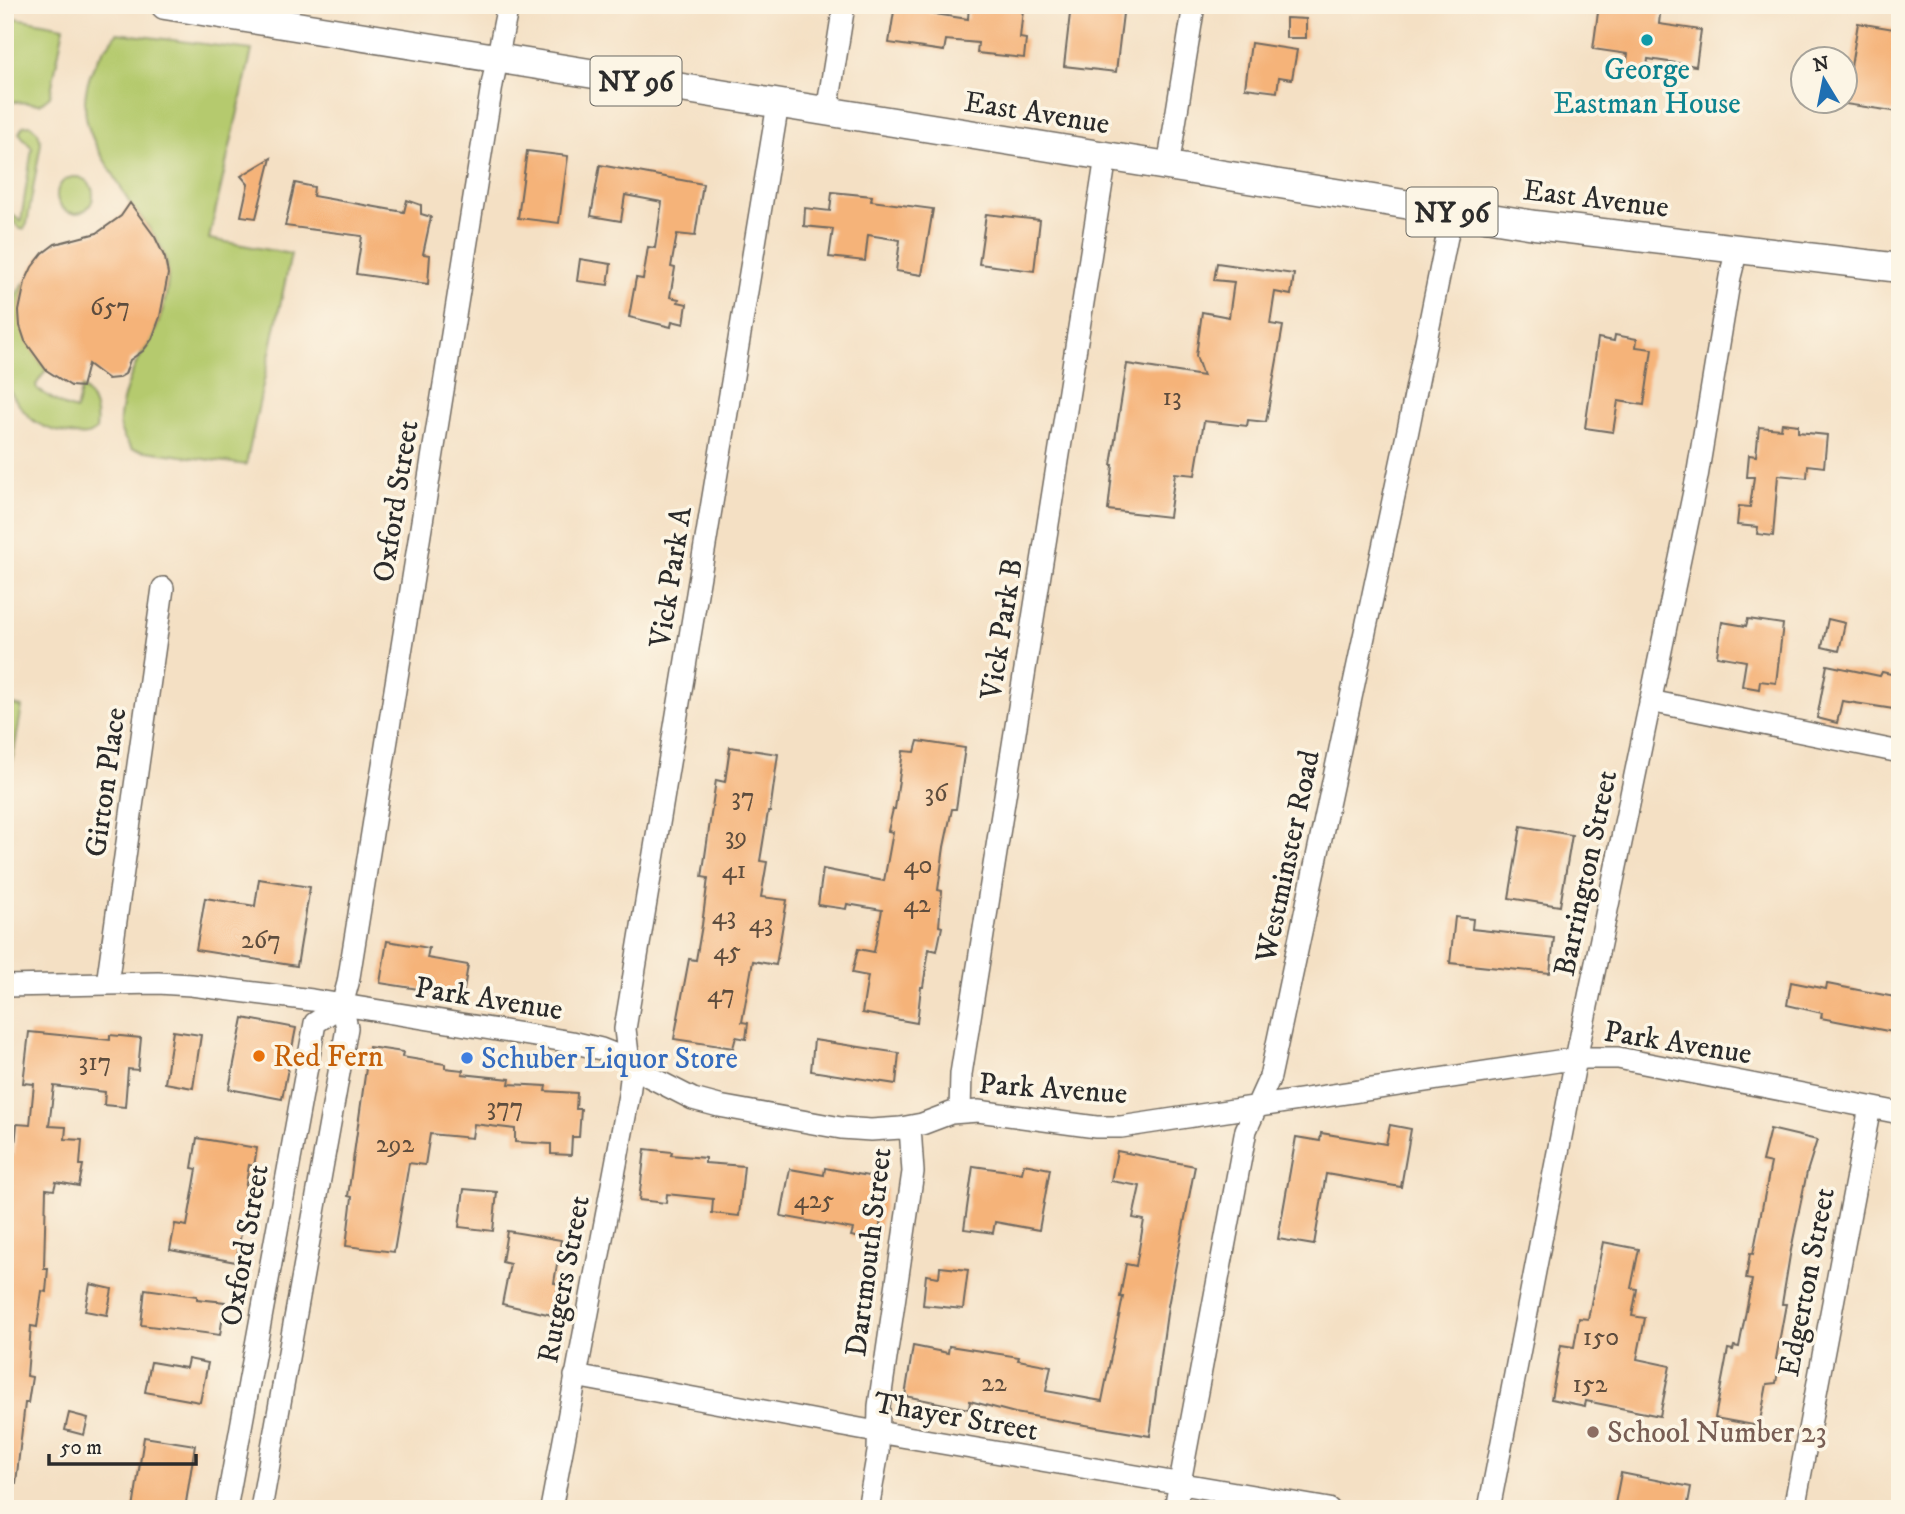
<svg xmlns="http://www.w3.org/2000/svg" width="1905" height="1514" font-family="'IM FELL DW Pica',serif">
<rect width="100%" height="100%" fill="#fcf5e5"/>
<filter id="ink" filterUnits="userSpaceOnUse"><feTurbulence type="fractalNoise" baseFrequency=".0143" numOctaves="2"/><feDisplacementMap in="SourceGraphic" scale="14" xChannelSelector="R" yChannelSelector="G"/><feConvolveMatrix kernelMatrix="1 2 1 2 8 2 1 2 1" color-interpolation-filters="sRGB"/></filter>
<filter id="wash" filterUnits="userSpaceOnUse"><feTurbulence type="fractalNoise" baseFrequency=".00686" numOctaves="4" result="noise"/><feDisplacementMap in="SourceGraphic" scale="28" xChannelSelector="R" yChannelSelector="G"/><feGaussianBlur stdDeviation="1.57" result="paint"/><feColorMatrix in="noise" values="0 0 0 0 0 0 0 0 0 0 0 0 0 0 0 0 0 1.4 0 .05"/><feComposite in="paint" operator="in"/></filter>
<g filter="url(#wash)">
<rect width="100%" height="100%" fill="#f4e0c4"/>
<!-- green -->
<path fill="#b5ca6e" stroke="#707a4c" stroke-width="2" d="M5 16 64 27 50 96 40 104 5 101Z
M117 33 252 50 209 239 291 254 246 465 132 449C126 442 121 434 120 426 118 411 129 378 136 364 141 354 148 346 153 336 161 318 168 295 168 274 167 247 147 225 131 205 125 196 120 186 115 177 91 140 74 112 93 68 99 54 109 45 117 33Z
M30 125 38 132 41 143 27 224 24 229H20L10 218 11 214 21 221 32 148 19 133 23 126Z
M57 195a18 18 0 1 1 36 0a18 18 0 1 1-36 0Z
M25 282C13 322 23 337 46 370L36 385 37 389 64 406 76 410 82 387C95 400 98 413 96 430 86 439 77 435 65 433 55 431 43 428 34 421 23 412 7 391 5 376 4 365 5 354 5 343 5 321 11 298 25 282Z
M5 703 22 707 5 802Z"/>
<g id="blocks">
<!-- building -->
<path fill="#f5b379" d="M895 5H929L928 13 968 19 969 5H1008V7L1023 9 1020 38 1026 39 1024 58 977 53 978 43 946 40 944 51 889 43Z
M1071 5H1124L1116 72 1064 66Z
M1599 5H1661L1659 24 1701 30 1696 66 1648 59 1647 68 1626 66 1628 54 1593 49Z
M1286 18 1306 19V38H1286Z
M1858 23 1900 30V112L1845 104Z
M1251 43 1297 50 1292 79 1279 77 1277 92 1245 88Z
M527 151 568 156 559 223 518 218Z
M271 158 256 218 241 216 248 184 241 176Z
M600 165 703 184 695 236 677 234 671 267 675 268 670 297 679 299 678 302 687 304 684 324 672 321 671 327 629 317 636 278 643 279 648 247 655 248 662 202 625 195 621 221 591 216Z
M295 183 314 187 313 196 404 212 407 200 421 205V214L431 217 423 254 430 255 428 284 356 274 362 236 285 226Z
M832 192 872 196 871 201 933 209 922 275 896 271 900 240 868 235 865 261 829 257 833 229 804 226 805 208 830 211Z
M130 203 155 237 165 258 168 274 160 317 152 339 143 351 130 360 125 374 118 378 108 379 88 364 82 387 71 386 46 370 25 341 20 326 19 311 25 282 32 267 43 253 55 244 97 233 121 216Z
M986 214 1040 220 1034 271 979 264Z
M580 259 611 264 608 285 577 281Z
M1217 263 1294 274 1291 295 1275 292 1270 324 1283 326 1266 422 1248 420 1247 426 1204 421 1195 475 1175 473 1169 517 1108 510 1113 465H1111L1127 364 1203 376 1196 356 1202 312 1229 317 1234 282 1214 280Z
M1615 335 1637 339 1636 347 1652 349 1644 405 1618 401 1613 432 1585 428 1598 338 1614 341Z
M1782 423 1798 425V432L1827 435 1824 467 1808 465 1807 478 1778 475 1773 536 1757 534 1758 527 1737 525 1739 506 1750 507 1754 477H1747L1749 455 1756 456 1759 427 1781 429Z
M1748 619 1783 624 1776 683 1760 681 1759 689 1742 686 1746 661 1717 656 1722 622 1746 626Z
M1828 619 1845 623 1839 651 1822 647Z
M1827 665 1880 676 1882 672 1900 676V710L1842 701 1837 723 1817 718Z
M918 741 965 748 956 809H952L944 847 938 890 942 891 939 926 942 927 937 951 929 949 923 987H921L917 1023 862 1013 868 976 852 973 858 949 874 952 882 910 847 904 846 909 818 905 823 869 884 881 893 832 888 831 893 809H895L903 751 915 752Z
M730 747 778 754 770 812H768L760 861 767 862 761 897 787 900 776 965 753 961 742 1022 748 1023 746 1039 736 1037 733 1048 674 1039 689 959 696 960 702 925 708 878 702 877 716 780 725 782Z
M1521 826 1572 835 1560 906 1509 898Z
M259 879 310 887 297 966 196 950 205 898 255 906Z
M1455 917 1473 919 1472 929 1554 938 1550 973 1450 963Z
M387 941 429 948 427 958 468 965 463 996 380 983Z
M1791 982 1826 989 1827 984 1900 998 1893 1032 1821 1018 1822 1013 1787 1005Z
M243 1018 296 1028 282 1099 229 1089Z
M173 1031 201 1035 193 1088 165 1083Z
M29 1032 110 1040V1035L141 1038 138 1070 128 1069 125 1107 104 1105 105 1092 54 1086 49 1126 66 1127 65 1139 82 1140 80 1165H83L79 1186 56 1182 54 1190 46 1189 44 1268H48L46 1292 42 1291 37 1327 31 1326 27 1376 32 1377 28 1403H25L16 1483 5 1482V1172L8 1155 14 1156 17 1124 30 1125 34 1084 23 1083Z
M814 1040 899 1053 896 1084 811 1071Z
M369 1047 403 1052 402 1057 445 1064V1068L463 1070 462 1074 510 1079 509 1084 546 1086 545 1091 577 1093 576 1109H581L579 1137H572L571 1155 551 1154V1144L515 1142V1129L474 1124 472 1138 430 1134 425 1165 409 1163 394 1252 346 1246 352 1197 348 1196Z
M1390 1125 1411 1129 1401 1187 1326 1174 1314 1245 1278 1239 1296 1137 1320 1141 1321 1133 1386 1144Z
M1770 1129 1817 1140 1807 1172 1790 1255 1782 1304H1786L1776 1359 1780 1360 1776 1383 1767 1384 1759 1426 1715 1418 1728 1349 1733 1350 1734 1346 1739 1347 1752 1280 1746 1279 1750 1253 1753 1254 1771 1163 1762 1161Z
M197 1138 257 1148 254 1166 249 1165 243 1203 249 1204 246 1223 243 1222 236 1262 170 1250 175 1224 187 1226 197 1169 192 1168Z
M645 1149 672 1152 671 1155 705 1158V1163L744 1166 739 1216 712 1213 713 1199 667 1194 666 1203 639 1200Z
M1117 1151 1195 1166 1168 1306 1150 1436 1015 1413 970 1401 969 1409 905 1396 913 1346 948 1353 949 1346 1019 1357 1018 1360 1051 1366 1046 1391 1102 1401 1123 1297H1120L1126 1264 1136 1266 1144 1220 1133 1218 1140 1186 1111 1181Z
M1024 1164 1050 1169 1039 1230 995 1222 993 1233 964 1229 973 1166 1022 1173Z
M825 1168 879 1178 877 1187 887 1189 877 1241 851 1236 853 1229 781 1216 790 1169 824 1175Z
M464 1189 497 1192 493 1231 459 1227Z
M507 1231 561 1240 554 1283 559 1284 552 1315 502 1304 510 1264 502 1262Z
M1603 1242 1639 1249 1631 1288 1637 1289 1632 1316 1645 1318 1637 1359 1670 1366 1660 1416 1586 1401 1585 1406 1551 1399 1561 1345 1574 1347 1579 1318 1588 1319Z
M940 1267 968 1270 963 1309 923 1305 926 1275 939 1277Z
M90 1284 112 1289 107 1315 85 1311Z
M145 1289 197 1296V1299L225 1302 220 1335 141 1325Z
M188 1359 208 1363 200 1402 145 1392 151 1362 186 1368Z
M69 1413 88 1418 84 1435 65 1430Z
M144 1437 195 1445 185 1509H133Z
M1621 1473 1691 1487 1687 1509H1614Z"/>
</g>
</g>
<g filter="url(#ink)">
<use href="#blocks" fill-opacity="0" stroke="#716a61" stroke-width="2"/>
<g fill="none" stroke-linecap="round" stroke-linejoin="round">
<!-- minor casing -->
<g stroke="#716a61" stroke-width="24">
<path id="minor" d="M827 112 844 5
M1168 167 1194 5
M1650 701 1900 752
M107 984 163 588
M5 986 158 983 191 985 312 1000 572 1042 601 1049 629 1060 650 1077 693 1099 719 1106 841 1128 871 1130 901 1128 922 1124 951 1113 978 1111 1096 1127H1121L1558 1061 1586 1058H1618L1900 1113
M960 1111 961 1074 1106 157
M575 1376 860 1429 1329 1509
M226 1509 315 1023 342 1005
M261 1509 347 1028 342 1005 348 983 492 85 508 5
M551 1509 629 1095 631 1079 625 1029 778 104
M868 1509 878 1452 879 1406 913 1172 910 1127
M1175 1509 1246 1130 1270 1077 1407 435 1452 212
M1489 1509 1576 1059 1697 477 1730 277 1737 249
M1794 1509 1870 1107"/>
</g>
<!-- major casing -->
<g stroke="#716a61" stroke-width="31">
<path id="major" d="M165 5 1535 225 1900 268"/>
</g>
<!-- minor -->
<use href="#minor" stroke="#fff" stroke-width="21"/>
<!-- major -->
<use href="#major" stroke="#fff" stroke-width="28"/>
</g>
</g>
<!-- markers -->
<circle fill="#0f9aa8" stroke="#fcf5e5" stroke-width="2.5" cx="1647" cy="40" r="7"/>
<circle fill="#e8710a" stroke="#fcf5e5" stroke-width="2.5" cx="259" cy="1056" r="7"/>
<circle fill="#3f7fe0" stroke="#fcf5e5" stroke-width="2.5" cx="467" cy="1058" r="7"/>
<circle fill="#8d6e63" stroke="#fcf5e5" stroke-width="2.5" cx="1593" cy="1432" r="7"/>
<g text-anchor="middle" stroke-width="7" stroke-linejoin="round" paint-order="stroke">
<!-- number labels -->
<g font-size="26" fill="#5e4d3e">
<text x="110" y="315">657</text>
<text x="1172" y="405">13</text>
<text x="936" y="801">36</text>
<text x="743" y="805">37</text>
<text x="736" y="844">39</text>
<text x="918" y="873">40</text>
<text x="734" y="878">41</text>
<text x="917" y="912">42</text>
<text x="724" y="924">43</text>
<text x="761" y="931">43</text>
<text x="261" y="948">267</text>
<text x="727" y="959">45</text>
<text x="721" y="1002">47</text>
<text x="95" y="1070">317</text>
<text x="505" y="1115">377</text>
<text x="395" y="1152">292</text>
<text x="814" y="1208">425</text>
<text x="1601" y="1345">150</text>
<text x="994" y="1391">22</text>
<text x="1590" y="1392">152</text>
</g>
<!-- shield labels -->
<g fill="#fcf5e5" stroke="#6a6863" stroke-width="2">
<rect x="590.5" y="56.5" width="91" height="49" rx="5"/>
<rect x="1406.5" y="187.5" width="91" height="49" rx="5"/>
</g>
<g font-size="28" font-weight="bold" fill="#2b2b2b">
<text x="636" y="91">NY 96</text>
<text x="1452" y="222">NY 96</text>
</g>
<!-- culture labels -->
<g font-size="30" fill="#0d838f" stroke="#fcf5e5">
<text x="1647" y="79">George<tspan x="1647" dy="34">Eastman House</tspan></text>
</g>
<!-- street labels -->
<g font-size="30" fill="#2b2b2b" stroke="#fcf5e5">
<text transform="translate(1037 112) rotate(9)" y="10">East Avenue</text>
<text transform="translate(1596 198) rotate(7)" y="10">East Avenue</text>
<text transform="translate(395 501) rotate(-81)" y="10">Oxford Street</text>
<text transform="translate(670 577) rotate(-81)" y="10">Vick Park A</text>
<text transform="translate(1001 629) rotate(-81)" y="10">Vick Park B</text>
<text transform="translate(105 782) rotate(-82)" y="10">Girton Place</text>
<text transform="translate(1287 856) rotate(-78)" y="10">Westminster Road</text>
<text transform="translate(1585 873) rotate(-78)" y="10">Barrington Street</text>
<text transform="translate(489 998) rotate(9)" y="10">Park Avenue</text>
<text transform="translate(1678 1042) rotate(9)" y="10">Park Avenue</text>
<text transform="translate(1053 1088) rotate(4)" y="10">Park Avenue</text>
<text transform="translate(244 1245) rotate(-80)" y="10">Oxford Street</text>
<text transform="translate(868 1252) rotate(-83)" y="10">Dartmouth Street</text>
<text transform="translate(563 1279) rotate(-79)" y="10">Rutgers Street</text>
<text transform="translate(1806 1282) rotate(-79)" y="10">Edgerton Street</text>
<text transform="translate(956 1416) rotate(10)" y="10">Thayer Street</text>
</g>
<!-- food labels -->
<g font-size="30" fill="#c56008" stroke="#fcf5e5" text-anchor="start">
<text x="273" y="1066">Red Fern</text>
</g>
<!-- shop labels -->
<g font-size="30" fill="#366cbe" stroke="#fcf5e5" text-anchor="start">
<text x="481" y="1068">Schuber Liquor Store</text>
</g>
<!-- education labels -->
<g font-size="30" fill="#785e54" stroke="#fcf5e5" text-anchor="start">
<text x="1607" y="1442">School Number 23</text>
</g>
</g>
<!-- margin -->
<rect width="1905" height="1514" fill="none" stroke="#fcf5e5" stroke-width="28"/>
<!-- north arrow -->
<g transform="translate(1824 80) rotate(350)"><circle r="33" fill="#fcf5e5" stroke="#a8a49b" stroke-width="2"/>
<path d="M0-5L12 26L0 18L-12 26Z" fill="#1f6fb2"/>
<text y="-10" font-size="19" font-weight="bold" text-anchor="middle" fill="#2b2b2b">N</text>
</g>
<!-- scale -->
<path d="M49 1454v10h147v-10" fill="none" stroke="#2b2b2b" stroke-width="3.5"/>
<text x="60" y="1454" font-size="21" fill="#2b2b2b" stroke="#fcf5e5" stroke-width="5" paint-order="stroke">50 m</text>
</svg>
